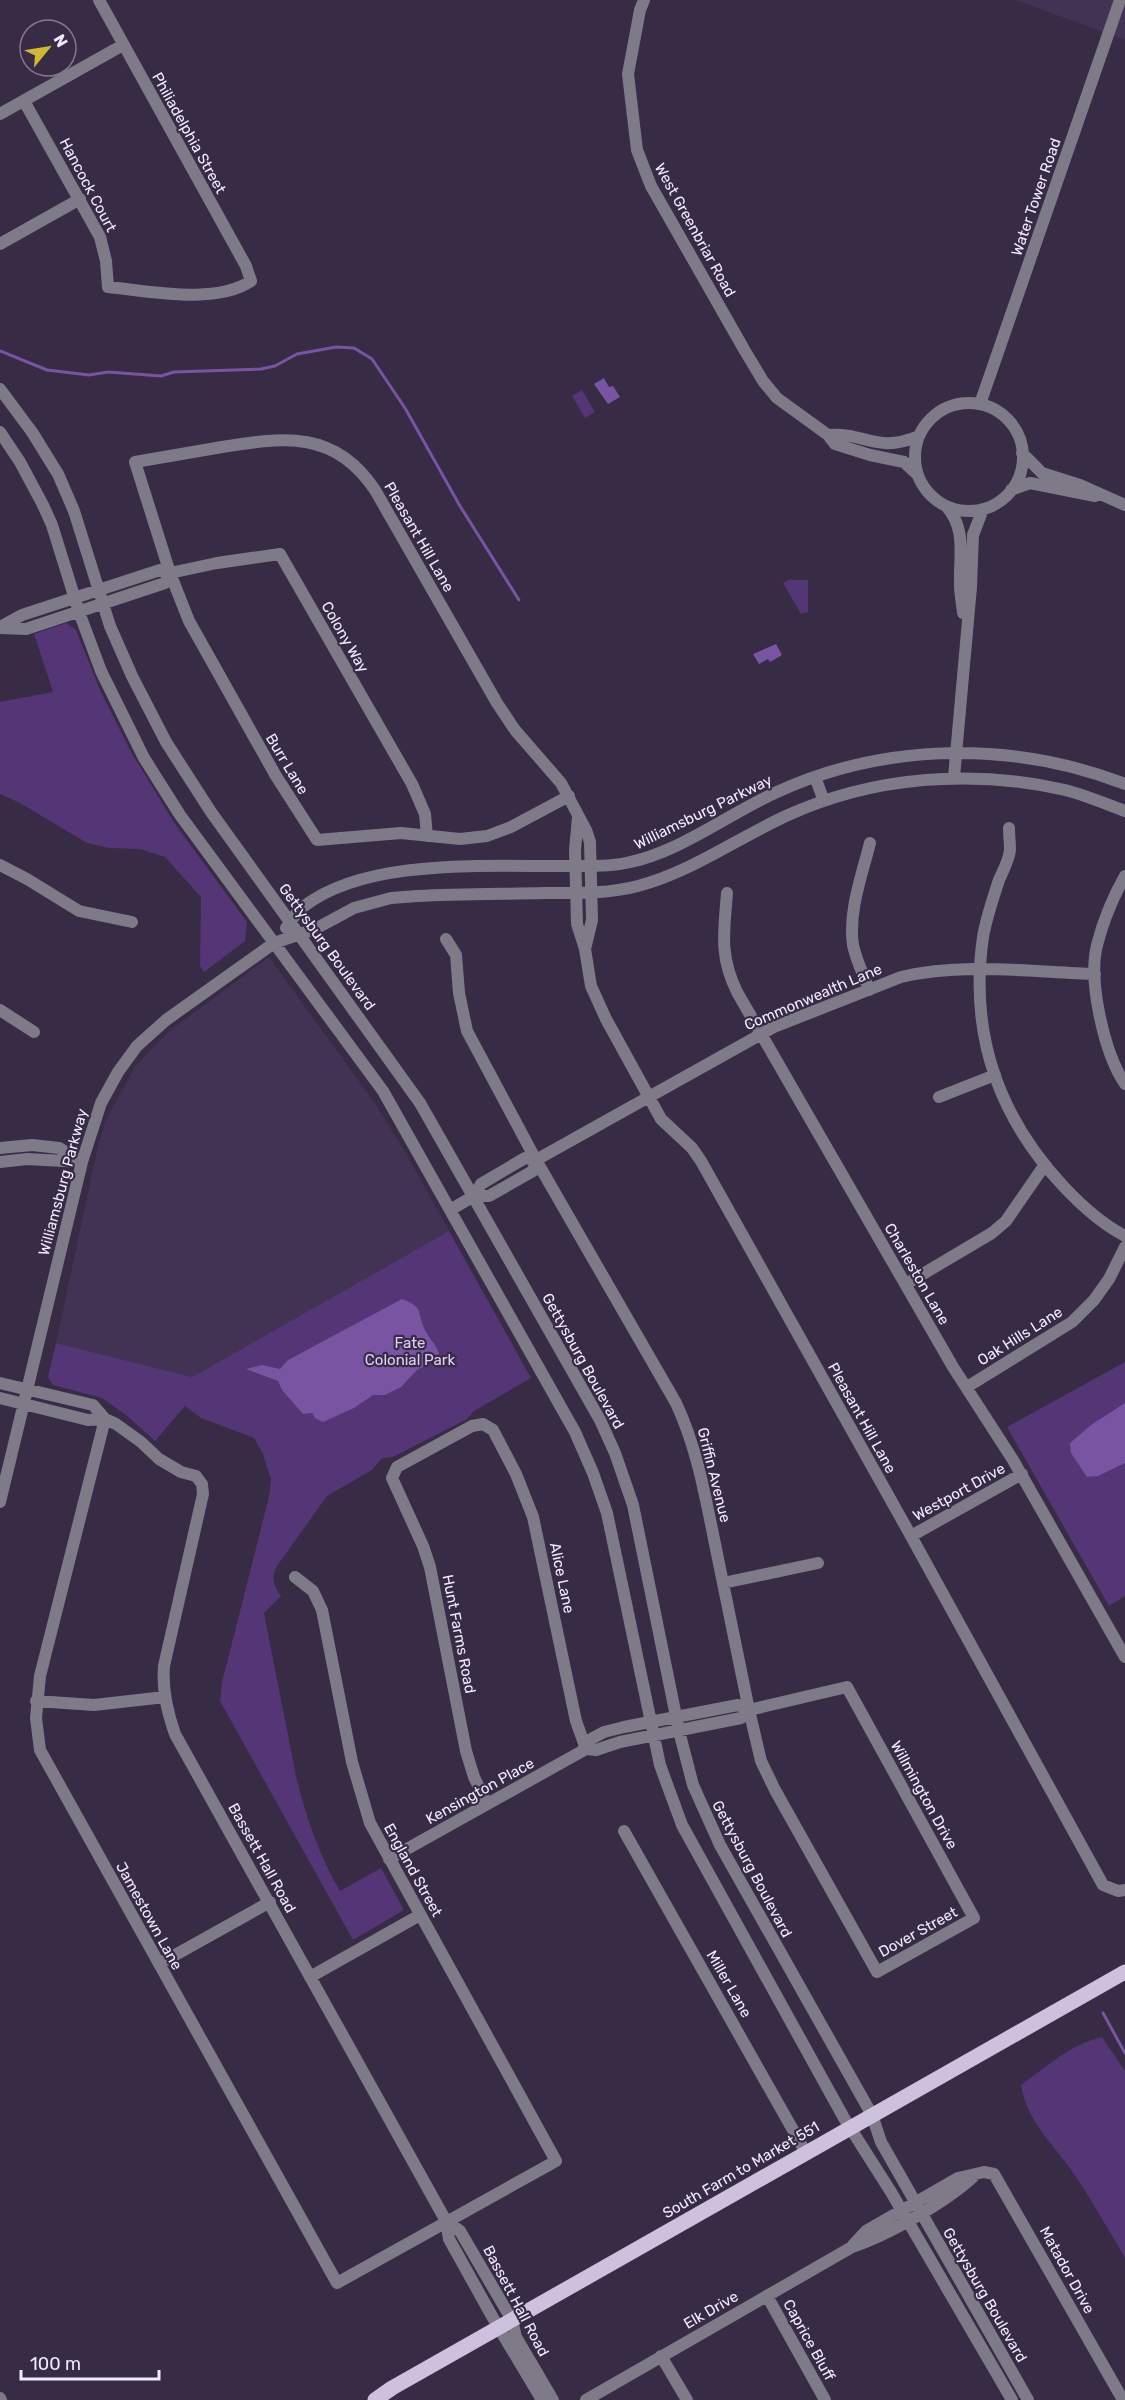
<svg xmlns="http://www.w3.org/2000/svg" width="1125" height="2400" font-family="Rubik,sans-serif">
<rect width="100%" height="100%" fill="#372b46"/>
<!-- built -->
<path fill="#423354" d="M1016 0H1125V40L1021 2Z
M269 957 374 1102 407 1155 449 1231 192 1377 56 1343 98 1146 105 1122 135 1067 168 1032Z"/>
<!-- green -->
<path fill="#543575" d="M582 390 595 412 585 418 572 396Z
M788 580H808V612L801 614 783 583Z
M66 623 76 630 100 690 131 752 175 824 247 922 245 941 204 972 200 966 201 897 165 857 140 849 109 848 87 843 20 803 0 794V702L53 692 34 634Z
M449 1231 531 1378 474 1411 467 1419 395 1456 381 1459 372 1470 327 1496 277 1566C271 1577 273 1585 281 1596L264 1613 296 1776C306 1817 319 1855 340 1891L381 1868 404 1910 353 1940 220 1701 222 1682 269 1497 271 1480 263 1454 254 1438 201 1418 185 1406 155 1441 126 1415 102 1398 53 1385 48 1377 56 1343 192 1377Z
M1125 1362V1596L1109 1606 1007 1427Z
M1102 2037 1125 2071V2258C1108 2229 1091 2199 1072 2171 1052 2143 1027 2121 1021 2085 1046 2067 1071 2044 1102 2037Z"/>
<!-- water -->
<path fill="#7954a2" d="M604 378 609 387 613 386 620 397 608 404 594 384Z
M776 644 782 655 770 662 768 659 759 664 753 654Z
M402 1299C423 1307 417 1310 424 1328 428 1337 435 1343 439 1353L435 1360 417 1370 401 1387 385 1395H373L354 1408 323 1422 315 1418 312 1413 303 1414 282 1390 278 1381 246 1369 262 1365 280 1369 288 1360Z
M1125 1403V1463L1098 1476 1087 1477 1071 1453 1070 1443 1091 1425Z"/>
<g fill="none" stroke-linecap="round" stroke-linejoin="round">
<!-- stream -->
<path stroke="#7954a2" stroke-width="3" d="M0 351 47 370 89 375 108 372 161 376 174 372 261 369 275 366 297 354 336 347 354 348 372 359 405 408 460 506 519 600
M1103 2013 1125 2053"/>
<!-- minor -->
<path stroke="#7f7a87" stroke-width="12" d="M644 0 640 10 628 74 637 150 651 186 745 351 763 381 777 398 828 435 835 444 870 455 904 462 918 475
M24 101 100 237 106 261 108 287C150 291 215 305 251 281L246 266 99 0
M0 114 123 45
M0 244 80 199
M0 389 32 432 58 474 74 511 110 626 132 676 166 742 211 812 420 1103 600 1420 615 1453 633 1505 679 1731 693 1785 720 1845 872 2115 881 2142 1028 2400
M915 457a54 54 0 1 1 108 0a54 54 0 1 1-108 0Z
M980 404 1120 0
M0 432 20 462 43 505 52 525 79 612 101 671 144 758 180 815 383 1091 575 1432 593 1473 607 1513 660 1765 682 1825 844 2118 891 2192 1012 2400
M828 435C866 432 876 454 919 436
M1022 453 1042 473 1080 485 1125 505
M1011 490 1030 483 1095 496
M946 506C967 529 959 556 960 584 960 594 962 603 963 613
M0 627 22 615 160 570 170 573 217 563 280 554 412 784 425 814 427 836
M0 628 26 629 165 583 170 573
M815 777 824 801
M954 777 971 587 973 535 983 509
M569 796 511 827 487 836 460 839 401 833 317 840 276 776 189 621 170 573 135 462C164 457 193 452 222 447 285 437 335 430 375 490L497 703 515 730 561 783 586 830 590 842 592 920 585 949
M578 817 575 850 577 924 585 949 591 986 606 1019 661 1119 692 1148 701 1161 911 1536 1103 1885 1118 1891 1125 1890
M1009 828C1009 835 1010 843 1010 850 1009 860 1003 871 999 880 993 898 986 919 983 937 969 1034 999 1118 1065 1188 1083 1207 1102 1224 1125 1236
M0 865 27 879 79 911 132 922
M1125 876C1113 897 1103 922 1097 945 1088 981 1104 1053 1125 1084
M727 893C724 932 719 955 737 992L953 1367 1013 1460 1125 1657
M286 928C291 921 296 912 303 907 366 857 490 867 567 866 587 866 607 867 626 863 679 853 728 814 777 792 886 742 1013 741 1125 784
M869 990C864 976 856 960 853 945 848 912 862 875 870 843
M0 1010 34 1032
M939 1097 995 1075
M0 1148 32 1145 59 1148 82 1162
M0 1162 27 1159 82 1162
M474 1196 481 1184 525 1158 536 1160 774 1027 901 977C961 962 1033 972 1095 974
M474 1196H489L533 1171 536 1160
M450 1210 474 1196
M906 1284 992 1233 1006 1221 1044 1166
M0 1383 93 1405 105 1419 116 1424 141 1442 159 1459 181 1472 196 1476 202 1484 203 1494 164 1666C162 1690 167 1711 175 1734L446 2221 449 2239 493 2318 542 2400
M967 1387 1072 1322 1094 1300 1109 1279 1125 1247
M0 1398 88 1420 105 1419
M105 1419 40 1676 36 1718 40 1750 337 2283 556 2161 370 1823 352 1762 322 1610 313 1591 295 1577
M0 1502 82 1162 101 1103 118 1072 137 1046 166 1020 274 943 315 929 354 908 391 898 417 896C459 894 501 894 544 893 575 893 608 894 638 886 691 872 736 839 786 816 873 776 972 769 1065 790 1085 795 1106 804 1125 811
M911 1536 1022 1474
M723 1583 818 1563
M36 1701 94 1705 165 1697
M586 1749 591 1739 604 1732 624 1727 738 1705 749 1710
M487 1804 474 1777 466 1751 430 1567 423 1546 392 1478 397 1467 472 1426 483 1424 493 1430 516 1474 533 1517 576 1721 586 1749
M624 1831 806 2153
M389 1859 586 1749 596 1750 620 1742 741 1718 749 1710 847 1687 974 1918 877 1972 775 1790 761 1761 749 1710C738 1654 726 1599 715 1544 705 1495 697 1448 676 1403L536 1160 467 1031 459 993 456 955 446 939
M159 1964 270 1902
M310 1977 420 1915
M446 2221 460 2231 512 2320 516 2337 553 2400
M853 2245 866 2231 958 2178 984 2172 994 2174 1123 2400
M767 2296 825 2400
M661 2356 687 2400
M0 2398 1 2400
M586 2400 852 2247C888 2235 946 2202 974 2176"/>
<!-- major -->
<path stroke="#cdc1dd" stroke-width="15" d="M375 2400 392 2388 1125 1972"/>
</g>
<g text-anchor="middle" stroke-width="4.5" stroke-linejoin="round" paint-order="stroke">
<!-- street labels -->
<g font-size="15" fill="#f2ebfc" stroke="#372b46">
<text transform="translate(189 133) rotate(61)" y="5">Philiadelphia Street</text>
<text transform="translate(88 185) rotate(62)" y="5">Hancock Court</text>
<text transform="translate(1036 197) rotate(-71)" y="5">Water Tower Road</text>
<text transform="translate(695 230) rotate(61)" y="5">West Greenbriar Road</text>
<text transform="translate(419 537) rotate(60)" y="5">Pleasant Hill Lane</text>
<text transform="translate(345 637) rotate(60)" y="5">Colony Way</text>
<text transform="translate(287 764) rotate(59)" y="5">Burr Lane</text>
<text transform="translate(703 812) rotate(-26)" y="5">Williamsburg Parkway</text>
<text transform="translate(327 947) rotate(54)" y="5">Gettysburg Boulevard</text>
<text transform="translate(813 997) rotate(-23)" y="5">Commonwealth Lane</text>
<text transform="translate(63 1182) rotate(-75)" y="5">Williamsburg Parkway</text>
<text transform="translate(917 1274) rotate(60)" y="5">Charleston Lane</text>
<text transform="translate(1020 1336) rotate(-32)" y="5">Oak Hills Lane</text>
<text transform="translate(583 1361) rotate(61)" y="5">Gettysburg Boulevard</text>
<text transform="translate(862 1418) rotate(61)" y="5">Pleasant Hill Lane</text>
<text transform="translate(714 1475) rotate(76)" y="5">Griffin Avenue</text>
<text transform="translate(959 1492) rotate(-29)" y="5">Westport Drive</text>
<text transform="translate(562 1578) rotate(78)" y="5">Alice Lane</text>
<text transform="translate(459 1634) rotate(79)" y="5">Hunt Farms Road</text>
<text transform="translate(480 1791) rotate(-29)" y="5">Kensington Place</text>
<text transform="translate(924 1795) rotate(61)" y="5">Willmington Drive</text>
<text transform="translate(262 1858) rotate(61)" y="5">Bassett Hall Road</text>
<text transform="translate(752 1869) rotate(62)" y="5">Gettysburg Boulevard</text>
<text transform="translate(413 1870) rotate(61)" y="5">England Street</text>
<text transform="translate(149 1916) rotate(61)" y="5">Jamestown Lane</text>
<text transform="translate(918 1932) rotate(-29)" y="5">Dover Street</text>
<text transform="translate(729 1984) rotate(60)" y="5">Miller Lane</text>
<text transform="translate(741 2170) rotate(-30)" y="5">South Farm to Market 551</text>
<text transform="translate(1067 2270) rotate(61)" y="5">Matador Drive</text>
<text transform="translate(985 2295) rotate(60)" y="5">Gettysburg Boulevard</text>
<text transform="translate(516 2301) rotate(62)" y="5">Bassett Hall Road</text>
<text transform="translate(711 2310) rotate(-30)" y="5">Elk Drive</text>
<text transform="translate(809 2340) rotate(61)" y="5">Caprice Bluff</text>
</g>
<!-- park labels -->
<g font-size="15" fill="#e1cffa" stroke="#372b46">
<text x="410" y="1348">Fate<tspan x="410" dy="17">Colonial Park</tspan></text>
</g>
</g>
<!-- north arrow -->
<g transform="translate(48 48) rotate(60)"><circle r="28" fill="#372b46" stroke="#82788f" stroke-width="1.5"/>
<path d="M0-4.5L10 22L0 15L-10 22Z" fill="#d1b736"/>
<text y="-9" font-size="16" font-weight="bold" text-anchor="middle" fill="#f2ebfc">N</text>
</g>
<!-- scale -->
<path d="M21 2370v9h138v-9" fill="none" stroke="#f2ebfc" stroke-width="3"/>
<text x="30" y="2370" font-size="18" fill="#f2ebfc" stroke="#372b46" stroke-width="4.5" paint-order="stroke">100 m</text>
</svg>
